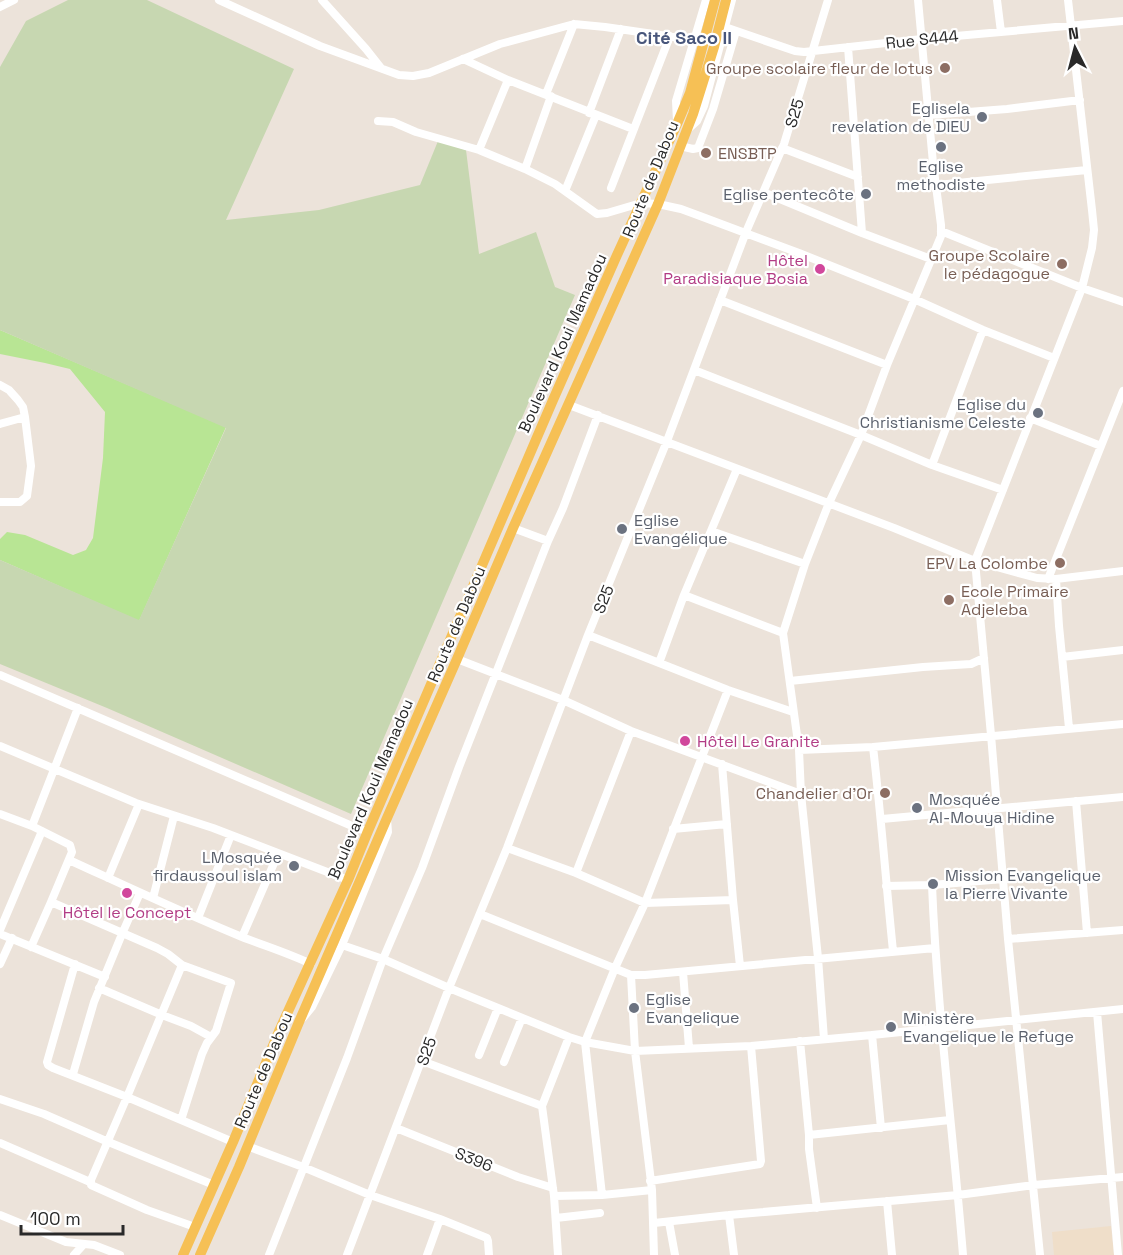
<svg xmlns="http://www.w3.org/2000/svg" width="1123" height="1255" font-family="'Space Grotesk',sans-serif">
<rect width="100%" height="100%" fill="#ece3da"/>
<!-- education -->
<path fill="#efdec9" d="M1111 1226 1114 1255H1054L1052 1232Z"/>
<!-- green -->
<path fill="#b8e594" d="M0 330 226 427 139 621 0 560V539L7 532 25 535 73 555 86 550 93 538 103 458 105 412 70 369 45 363 0 354Z"/>
<!-- cemetery -->
<path fill="#c7d7b1" d="M68 0H147L294 69 226 220 319 210 420 185 438 141 466 150 479 254 536 232 555 287 575 295 351 814 107 708 0 664V560L139 620 226 428 0 330V67L26 21Z"/>
<g fill="none" stroke-linecap="round" stroke-linejoin="round">
<!-- minor -->
<path stroke="#fff" stroke-width="8" d="M219 0 320 46 399 75 413 76 429 73 500 44 574 24 605 27 695 40
M322 0 366 49 381 68
M997 0 1001 32
M0 7 14 0
M725 27 795 51 804 52 922 39 1123 21
M848 47 862 233
M463 59 508 80 633 129
M546 94 574 24
M589 113 621 29
M929 115 1007 109 1080 100
M378 121 393 122 416 132 479 150 525 169 555 184 597 214 607 213 641 203 658 204 681 209 700 216 799 253 914 299 983 330 1054 358
M677 121 676 101 706 0
M687 130 697 121 704 106 732 0
M680 146 693 149 698 148 713 109 736 31
M782 148 858 177
M479 150 508 80
M525 169 551 96
M937 185 1087 170
M611 188 670 36
M565 191 596 115
M763 192 862 233 931 259
M941 231 1082 288 1123 302
M720 300 887 365
M694 370 861 435 932 465 1003 490
M0 385 9 390 18 400 23 407 25 417 31 466 27 496 20 502H0
M569 405 894 528 975 561 1037 578 1056 579 1123 571
M1030 418 1101 446
M0 424 25 417
M932 465 983 330
M513 528 548 541
M711 531 805 564
M1048 579 1123 391
M1056 579 1059 626 1069 728
M684 595 783 633
M588 635 728 690 793 712
M1062 657 1123 650
M457 659 563 700 631 731 801 794
M659 663 684 595 737 469
M0 675 359 829 368 831
M790 681 923 667 971 664 984 658
M0 746 136 803 213 828 348 880
M873 747C881 815 886 883 893 951
M799 750 873 747 1123 724
M722 764 733 900 740 966
M1076 801 1087 933
M0 814 32 826 70 845 72 852 51 902 157 948 168 954 182 965 231 983 216 1031 207 1043 202 1054 181 1120
M882 819 1123 797
M32 826 78 708
M673 829 727 824
M507 848 576 873 645 903 733 900
M69 860C126 886 183 913 242 937 265 946 288 953 311 964
M576 873 631 731
M108 878 139 804
M932 885C937 1009 953 1132 963 1255
M886 886 932 885 1003 879
M153 898 174 816
M480 914 631 975H645L935 948
M198 918 231 835
M0 930 42 831
M0 934 105 977
M242 937 278 854
M1008 939 1123 930
M342 945 383 959 449 988 569 1037 585 1042 635 1051 751 1046 872 1035 1123 1009
M31 947 51 902
M0 964 12 938
M75 964 47 1062 48 1065 53 1068 127 1097 182 965
M683 972 689 1048
M631 975 635 1051 652 1190 654 1255
M99 988 162 1015 191 1026 211 1037
M1097 1012 1118 1255
M303 1018 312 1007 342 945 388 832 387 819
M872 1035 881 1128
M824 1039 818 958 801 794 799 750 783 633 805 564 829 503 861 435 887 365 941 236V225L933 163 918 0
M800 1041 809 1135V1149L817 1208
M479 1055 498 1008
M422 1061 542 1106
M504 1062 522 1018
M73 1074 94 1002 122 934 140 893
M0 1099 44 1114 106 1141 214 1185
M396 1128 518 1177 553 1188
M809 1135 950 1120
M0 1143 90 1182
M247 1146 303 1167 370 1195 440 1219 487 1238 488 1241 489 1255
M650 1181 760 1164 761 1161 751 1046
M602 1195 585 1042 615 968 645 903 728 690
M554 1196 602 1195 652 1190
M887 1201 892 1255
M0 1215 66 1242 94 1245 120 1255
M729 1215 734 1255
M556 1218 600 1213
M669 1222 675 1255
M654 1223 729 1215 958 1195 1034 1185 1123 1177
M195 1227 147 1210 91 1185V1180L127 1097 233 1142
M74 1255 83 1245
M269 1255 347 1058 383 959 422 868 459 767 548 541 563 508 598 415
M347 1255 449 988 507 848 588 635 667 441 746 232 784 144 828 0
M427 1255 440 1219
M558 1255 554 1196 542 1106 569 1037
M1040 1255 1008 939 991 735 975 561 1082 288 1092 248 1094 230 1092 210 1068 0"/>
<!-- major -->
<path stroke="#f6c055" stroke-width="10" d="M183 1255 233 1142 280 1029 348 880 368 831 553 400 617 255 677 124 690 93 715 0
M200 1255 239 1167 299 1022 387 818 457 659 513 528 658 204 693 114 714 47 726 0"/>
</g>
<!-- markers -->
<g fill="#8d6e63" stroke="#fff" stroke-width="2">
<circle cx="945" cy="68" r="6"/>
<circle cx="706" cy="153" r="6"/>
<circle cx="1062" cy="264" r="6"/>
<circle cx="1060" cy="563" r="6"/>
<circle cx="949" cy="600" r="6"/>
<circle cx="885" cy="793" r="6"/>
</g>
<g fill="#6b7280" stroke="#fff" stroke-width="2">
<circle cx="982" cy="117" r="6"/>
<circle cx="941" cy="147" r="6"/>
<circle cx="866" cy="194" r="6"/>
<circle cx="1038" cy="413" r="6"/>
<circle cx="622" cy="529" r="6"/>
<circle cx="917" cy="808" r="6"/>
<circle cx="294" cy="866" r="6"/>
<circle cx="933" cy="884" r="6"/>
<circle cx="634" cy="1008" r="6"/>
<circle cx="891" cy="1027" r="6"/>
</g>
<g fill="#d1479c" stroke="#fff" stroke-width="2">
<circle cx="820" cy="269" r="6"/>
<circle cx="685" cy="741" r="6"/>
<circle cx="127" cy="893" r="6"/>
</g>
<g text-anchor="middle" stroke-width="4.5" stroke-linejoin="round" paint-order="stroke">
<!-- street labels -->
<g font-size="16" fill="#292929" stroke="#fff">
<text transform="translate(922 39) rotate(-6)" y="6">Rue S444</text>
<text transform="translate(794 113) rotate(-73)" y="6">S25</text>
<text transform="translate(650 179) rotate(-68)" y="6">Route de Dabou</text>
<text transform="translate(562 343) rotate(-66)" y="6">Boulevard Koui Mamadou</text>
<text transform="translate(603 599) rotate(-68)" y="6">S25</text>
<text transform="translate(456 624) rotate(-67)" y="6">Route de Dabou</text>
<text transform="translate(370 789) rotate(-67)" y="6">Boulevard Koui Mamadou</text>
<text transform="translate(426 1051) rotate(-70)" y="6">S25</text>
<text transform="translate(263 1070) rotate(-67)" y="6">Route de Dabou</text>
<text transform="translate(474 1159) rotate(22)" y="6">S396</text>
</g>
<!-- education labels -->
<g font-size="16" fill="#785e54" stroke="#fff" text-anchor="end">
<text x="933" y="74">Groupe scolaire fleur de lotus</text>
<text x="718" y="159" text-anchor="start">ENSBTP</text>
<text x="1050" y="261">Groupe Scolaire<tspan x="1050" dy="18">le pédagogue</tspan></text>
<text x="1048" y="569">EPV La Colombe</text>
<text x="961" y="597" text-anchor="start">Ecole Primaire<tspan x="961" dy="18">Adjeleba</tspan></text>
<text x="873" y="799">Chandelier d'Or</text>
</g>
<!-- worship labels -->
<g font-size="16" fill="#5b616d" stroke="#fff" text-anchor="start">
<text x="970" y="114" text-anchor="end">Eglisela<tspan x="970" dy="18">revelation de DIEU</tspan></text>
<text x="941" y="172" text-anchor="middle">Eglise<tspan x="941" dy="18">methodiste</tspan></text>
<text x="854" y="200" text-anchor="end">Eglise pentecôte</text>
<text x="1026" y="410" text-anchor="end">Eglise du<tspan x="1026" dy="18">Christianisme Celeste</tspan></text>
<text x="634" y="526">Eglise<tspan x="634" dy="18">Evangélique</tspan></text>
<text x="929" y="805">Mosquée<tspan x="929" dy="18">Al-Mouya Hidine</tspan></text>
<text x="282" y="863" text-anchor="end">LMosquée<tspan x="282" dy="18">firdaussoul islam</tspan></text>
<text x="945" y="881">Mission Evangelique<tspan x="945" dy="18">la Pierre Vivante</tspan></text>
<text x="646" y="1005">Eglise<tspan x="646" dy="18">Evangelique</tspan></text>
<text x="903" y="1024">Ministère<tspan x="903" dy="18">Evangelique le Refuge</tspan></text>
</g>
<!-- hotel labels -->
<g font-size="16" fill="#b23c85" stroke="#fff" text-anchor="end">
<text x="808" y="266">Hôtel<tspan x="808" dy="18">Paradisiaque Bosia</tspan></text>
<text x="697" y="747" text-anchor="start">Hôtel Le Granite</text>
<text x="127" y="918" text-anchor="middle">Hôtel le Concept</text>
</g>
<!-- neighbourhood labels -->
<g font-size="18" font-weight="bold" fill="#48567b" stroke="#fff">
<text x="684" y="44">Cité Saco II</text>
</g>
</g>
<!-- north arrow -->
<g transform="translate(1075 48) rotate(354)" stroke="#ffffff" stroke-width="4.5" paint-order="stroke">
<path d="M0-4.5L10 22L0 15L-10 22Z" fill="#292929"/>
<text y="-9" font-size="16" font-weight="bold" text-anchor="middle" fill="#292929">N</text>
</g>
<!-- scale -->
<path d="M21 1225v9h102v-9" fill="none" stroke="#292929" stroke-width="3"/>
<text x="30" y="1225" font-size="18" fill="#292929" stroke="#ffffff" stroke-width="4.5" paint-order="stroke">100 m</text>
</svg>
